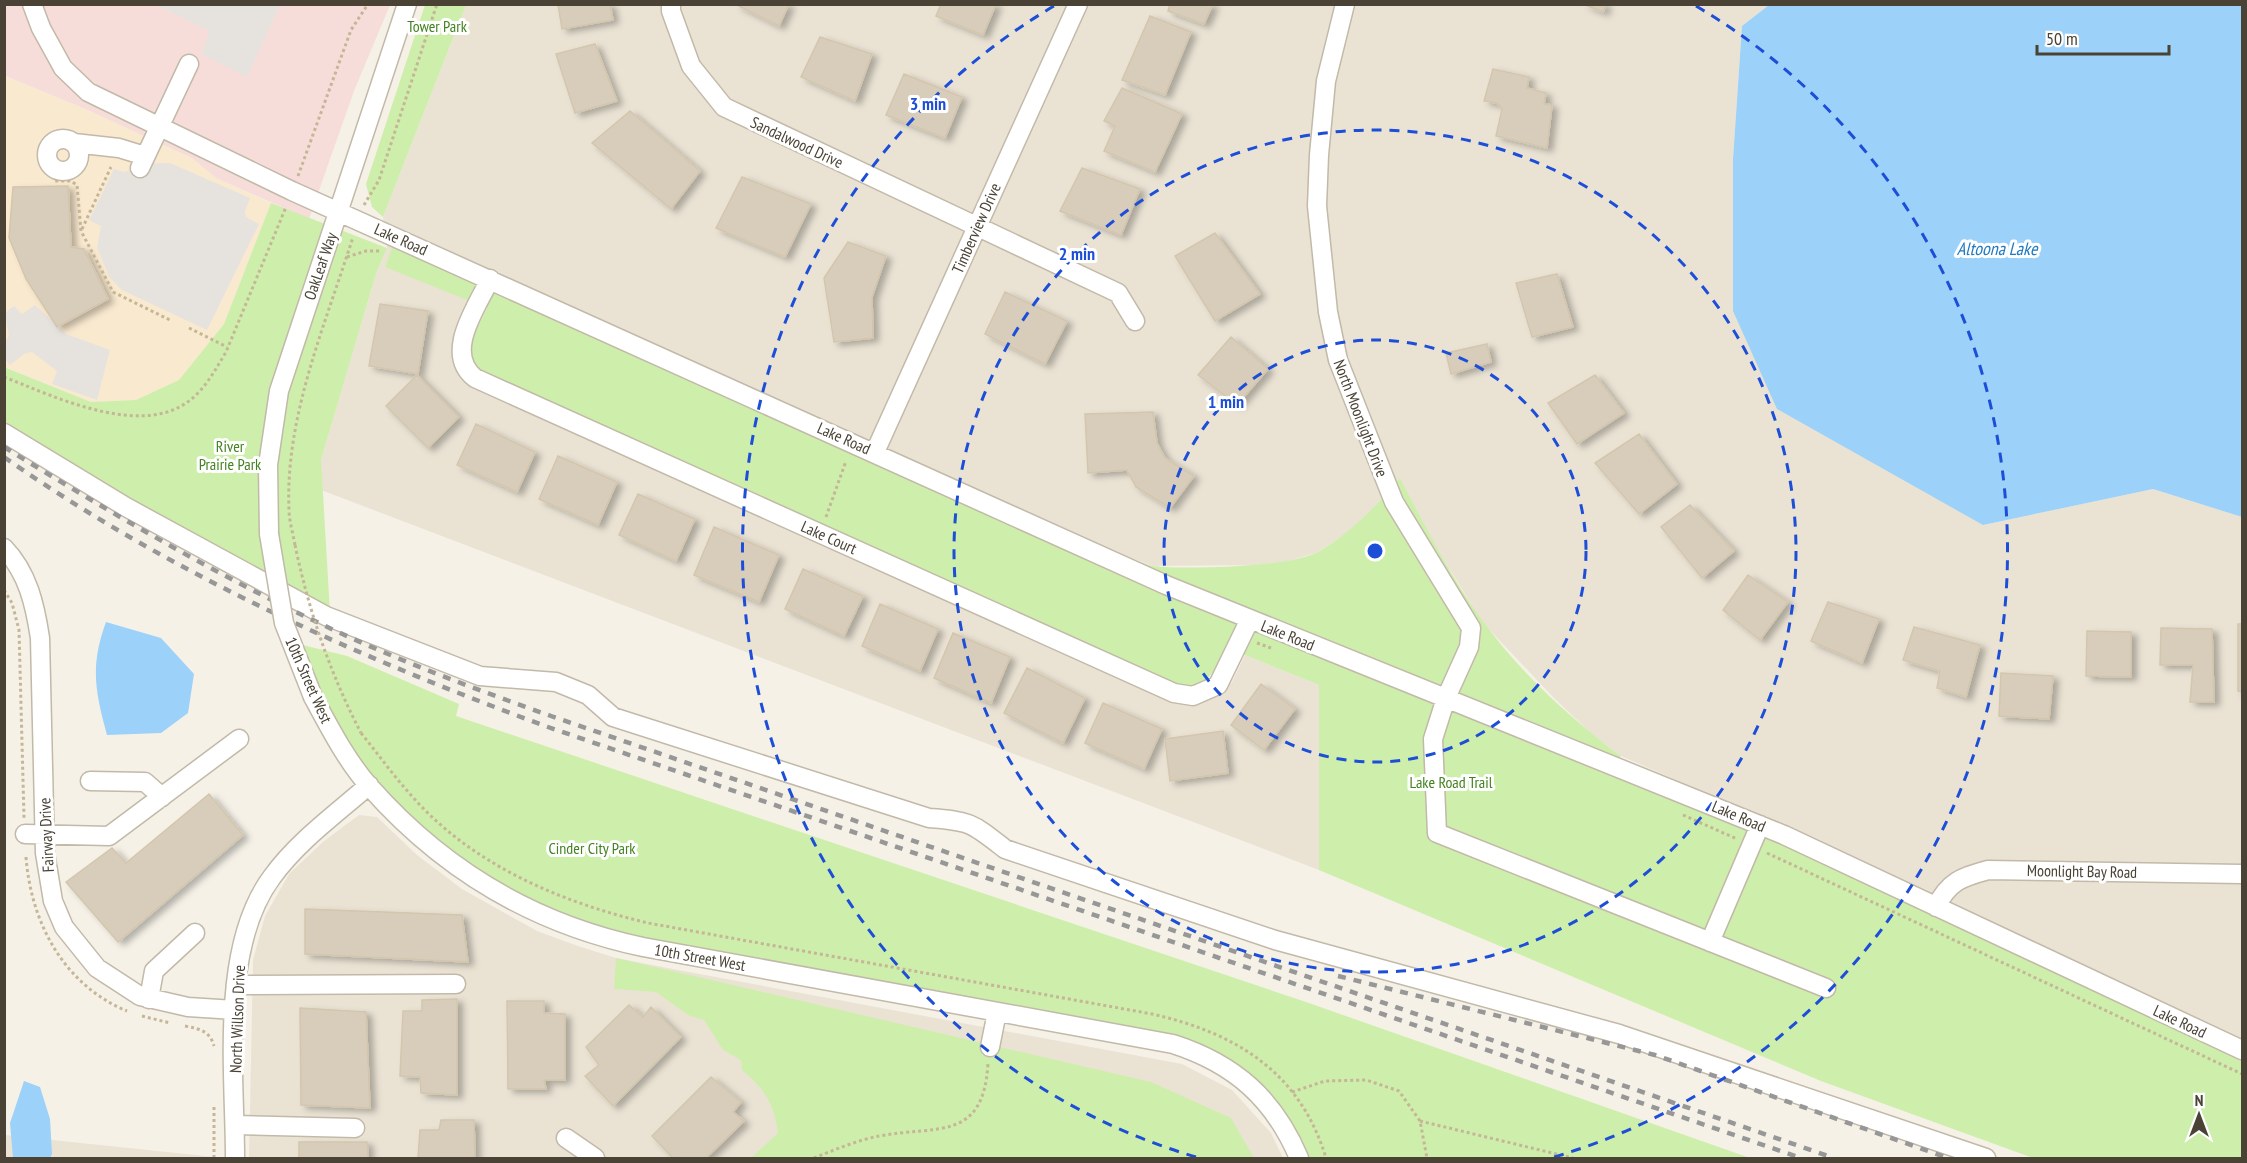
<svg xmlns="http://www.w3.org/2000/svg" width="2247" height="1163" font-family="'PT Sans Narrow',sans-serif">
<defs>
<filter id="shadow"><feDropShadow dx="5.5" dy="3.5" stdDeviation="3" flood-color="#0004"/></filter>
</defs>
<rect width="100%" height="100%" fill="#f5f1e7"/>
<!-- residential -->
<path fill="#eae3d4" d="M466 5H1769L1742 26 1733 159V311L1983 525 2153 489 2242 517V1039L1812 839 1621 756 1592 734 1554 698 1483 623 1436 547 1400 478 1368 514 1343 536 1316 553 1288 561 1256 565 1153 566 1123 555 487 268 454 341V362L459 374 475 386 1192 703 1217 696 1232 682 1245 655 1319 685V870L321 490V460L376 274 387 248 383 217Z
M359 815 377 817 417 855 462 889 537 931 578 946 616 958 678 970 1182 1064 1232 1090 1271 1133 1283 1158H249L253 960 265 916 289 874 324 841Z
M5 1135 224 1158H5Z"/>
<!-- commercial -->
<path fill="#f9e9cf" d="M4 76 83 108 192 158 216 178 271 203 224 324 179 380 136 400 91 402 5 367Z"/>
<!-- medical -->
<path fill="#f7ddd9" d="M5 5H390L354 91 309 219 216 178 192 158 83 108 5 76Z"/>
<!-- green -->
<path fill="#ceeeab" d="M425 5H466L383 217 372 207 366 184Z
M271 203 387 248 376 274 321 460 330 613 163 522 5 425 4 367 91 402 136 400 179 380 224 324Z
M396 237 903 455 1123 555C1132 558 1143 564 1153 566 1186 570 1291 567 1318 552 1351 533 1376 506 1400 478 1425 525 1449 574 1480 617 1517 670 1570 718 1621 756L1613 773 1780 844 2242 1059V1158H2033L1821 1081 1319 870V685L1245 655 1225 652C1214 673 1206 687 1180 686L480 371 470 358 471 341 487 308 385 267Z
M291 642 347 656 459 704 456 716 1306 1002 1750 1158H1296L1255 1090 1206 1056 629 944 468 875 369 785Z
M616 958 1151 1082 1231 1118 1254 1158H751L778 1133C774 1104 765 1089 742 1070L741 1060 723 1050 704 1020 688 1015 656 992 614 989Z"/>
<!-- parking -->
<path fill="#e6e3df" d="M156 5 280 4V5L247 77 202 54 210 31Z
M170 163 250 198 245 212 246 217 259 224 207 330 122 290 110 278 97 248 101 226 89 220 114 169 125 172 130 170 131 164Z
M35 305 66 334 110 350 97 400 52 384 57 371 32 352 24 354 10 365 5 359 4 344 9 336 5 313 14 306 22 314Z"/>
<!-- water -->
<path fill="#9cd1f9" d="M1769 5H2242V517L2153 489 1983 525 1777 409 1733 311V159L1742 26Z
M106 622 161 638 194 674 188 713 161 733 107 735C95 691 90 666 106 622Z
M24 1081 40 1087 50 1119 52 1154 50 1158H13L10 1123Z"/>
<!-- building -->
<path fill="#d8cdbb" stroke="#d4c6ad" stroke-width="1.5" filter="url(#shadow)" d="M558 4H610L613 20 562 29Z
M735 4H789L779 26Z
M941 4H996L983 35 936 16Z
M1170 4H1213L1204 24 1168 11Z
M1583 4H1606L1603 12Z
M1150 16 1191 32 1165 95 1122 80Z
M820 37 872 54 855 101 801 77Z
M595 44 617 101 575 113 556 54Z
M1493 69 1529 77 1527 88 1546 93 1544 104 1552 105 1547 148 1496 136 1502 109 1497 103 1484 101Z
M904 74 962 97 945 138 886 115Z
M1122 88 1182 114 1155 172 1104 151 1115 126 1104 121Z
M630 111 700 171 671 209 592 143Z
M1082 168 1140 189 1121 235 1060 211Z
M742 177 811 204 785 257 716 228Z
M68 186 71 247 84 249 108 299 57 327 26 279 9 238 13 187Z
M1215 233 1260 294 1215 321 1175 256Z
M848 242 886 256 872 297 873 338 834 342 824 278Z
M1557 274 1573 327 1532 337 1516 283Z
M1005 292 1067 321 1045 364 985 334Z
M380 304 428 311 418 374 369 366Z
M1231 337 1268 369 1237 405 1198 375Z
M1487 344 1491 362 1451 374 1446 353Z
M417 375 459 417 428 448 386 406Z
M1595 375 1624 413 1577 444 1548 403Z
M1153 412 1157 443 1165 458 1194 476 1170 508 1136 487 1127 470 1088 473 1085 414Z
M476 424 535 452 517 492 457 465Z
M1639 434 1677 484 1639 514 1595 463Z
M558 456 617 482 598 525 539 499Z
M638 494 695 519 676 561 619 535Z
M1690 505 1734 551 1702 578 1661 527Z
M714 527 779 555 759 602 694 575Z
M803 569 863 596 844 636 785 609Z
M1748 575 1788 602 1760 640 1723 610Z
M1828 602 1879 619 1862 663 1811 641Z
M880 604 938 629 920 671 862 646Z
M2238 624H2242V692L2238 691Z
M1914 627 1980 645 1966 697 1937 688 1940 671 1903 660Z
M2161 628 2212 629 2214 702H2190L2193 665H2160Z
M2087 631 2131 632V677L2086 676Z
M953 633 1010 657 991 703 934 678Z
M1027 668 1085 698 1063 743 1004 713Z
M2001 673 2053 676 2049 719 1999 716Z
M1261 684 1295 709 1264 750 1231 725Z
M1103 703 1162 729 1144 769 1085 743Z
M1223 731 1228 773 1170 781 1165 739Z
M209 794 243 835 118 942 66 882 112 848 126 863Z
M305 909 462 915 468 962 305 954Z
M457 999V1095L421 1093 420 1077 400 1076 403 1011H422V1000Z
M507 1001H544V1013L565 1014V1080H544L546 1089H508Z
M629 1005 643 1017 651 1007 681 1037 613 1106 585 1076 599 1065 586 1047Z
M300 1008 366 1012 370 1108 301 1105Z
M711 1077 741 1102 733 1112 744 1121 706 1158H673L652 1136Z
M441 1120H474L475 1158H418L420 1130H439Z
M299 1142H367L368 1158H299Z"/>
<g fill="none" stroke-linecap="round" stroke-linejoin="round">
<!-- minor casing -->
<g stroke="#c2b9a8" stroke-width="21">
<path id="minor" d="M32 4 41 28 63 68 88 92 292 191 1166 585 1784 835 2242 1050
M671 4V11L691 66 724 107 1118 293 1135 321
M1345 4 1326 81 1319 155 1317 206 1328 312 1338 360 1394 502 1471 628 1469 647 1446 698 1433 739 1437 833 1826 988
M47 155a16 16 0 1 1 32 0a16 16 0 1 1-32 0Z
M74 143 119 148 145 156
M140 168 189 64
M490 279C477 307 443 353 475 378L1174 693 1193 696 1218 685 1250 619
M4 433 126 507 326 616 480 676 556 682 588 695 613 717 929 818C971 821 972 823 1005 849L1275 940 1619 1034 1986 1158
M875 452 1078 4
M269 534 268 465 279 391 407 4
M4 548C28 573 35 605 40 638L45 853 53 901 64 927 97 968 140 996 188 1007 235 1010
M313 697C330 728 346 760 369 786 442 869 534 924 643 947L1173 1044C1235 1064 1274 1099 1299 1158
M90 781 145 782 162 797
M25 834 109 836 239 739
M1936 907C1949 881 1962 877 1988 870L2242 874
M1710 942 1760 825
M236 985 456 984
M149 999 154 971 195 933
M990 1047 997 1012
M235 1125 355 1128
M566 1138 595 1158
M235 1158C235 1073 219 948 272 877 298 841 336 814 369 785"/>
</g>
<!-- path -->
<path stroke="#c5b697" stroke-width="3" stroke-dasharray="3 3" stroke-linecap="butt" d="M58 171 54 181H71L77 185 81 231 113 292 170 320
M298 176 351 30 368 4
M364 205 379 180 437 4
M82 229 111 167
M347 257 366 251H380
M189 328 227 347
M4 377C56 397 149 443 197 394 209 382 217 367 226 352L286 207
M826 517 846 461
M295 545C293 533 289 521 289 509 285 416 326 323 353 237
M4 590 12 603 19 630 24 818
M1257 643 1271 648
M361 733C378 754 393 775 410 794 470 864 560 902 648 923L1152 1014C1236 1033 1300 1072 1326 1158
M1683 815 1737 839
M1767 853 2242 1074
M26 857C31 923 64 985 127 1011
M142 1016 170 1023
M185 1026C200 1029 210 1031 214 1046
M1292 1092 1325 1081 1366 1080 1399 1091 1420 1121 1427 1158
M1420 1121 1573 1158
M214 1158V1106
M814 1158C834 1150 858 1140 879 1136 938 1125 983 1142 988 1064"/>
<!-- minor -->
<use href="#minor" stroke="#fff" stroke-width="18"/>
<!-- rail -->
<path stroke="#979797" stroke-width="4.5" stroke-dasharray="8 8" stroke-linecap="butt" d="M4 447C106 510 211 572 319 623 394 659 472 688 551 716L1834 1158
M4 457C171 574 357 657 548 727L1801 1158
M1338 976 1655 1055 1948 1158"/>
<!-- minor-bridge casing -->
<g stroke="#c2b9a8" stroke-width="21" stroke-linecap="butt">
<path id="minor-bridge" d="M269 534 284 623 313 697"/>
</g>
<!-- path-bridge -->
<path stroke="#c5b697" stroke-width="3" stroke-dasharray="3 3" stroke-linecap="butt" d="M295 545C309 612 330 673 361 733"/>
<!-- minor-bridge -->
<use href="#minor-bridge" stroke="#fff" stroke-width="18"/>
</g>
<!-- distance rings -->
<g fill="none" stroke="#1d4ed8" stroke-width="3" stroke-dasharray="10 8">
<circle cx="1375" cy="551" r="211"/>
<circle cx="1375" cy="551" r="421"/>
<path d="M1196 1157A632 632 0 0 1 1054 6M1696 6A632 632 0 0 1 1554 1157"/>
</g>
<g text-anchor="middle" stroke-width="6" stroke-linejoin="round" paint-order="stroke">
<!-- park labels -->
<g font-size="16" fill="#438220" stroke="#fff">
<text x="437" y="32">Tower Park</text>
<text x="230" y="452">River<tspan x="230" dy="18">Prairie Park</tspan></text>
<text x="1451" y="788">Lake Road Trail</text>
<text x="592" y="854">Cinder City Park</text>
</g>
<!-- street labels -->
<g font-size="16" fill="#494235" stroke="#fff">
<text transform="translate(797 142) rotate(25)" y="6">Sandalwood Drive</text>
<text transform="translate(976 228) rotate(-66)" y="6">Timberview Drive</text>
<text transform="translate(401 239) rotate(24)" y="6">Lake Road</text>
<text transform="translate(320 266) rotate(-71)" y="6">OakLeaf Way</text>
<text transform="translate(1361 418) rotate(69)" y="6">North Moonlight Drive</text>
<text transform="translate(844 438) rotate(24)" y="6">Lake Road</text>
<text transform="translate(829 537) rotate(24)" y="6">Lake Court</text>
<text transform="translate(1288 635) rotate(22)" y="6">Lake Road</text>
<text transform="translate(309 680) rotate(66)" y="6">10th Street West</text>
<text transform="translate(1739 816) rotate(23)" y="6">Lake Road</text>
<text transform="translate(46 835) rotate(-93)" y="6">Fairway Drive</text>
<text transform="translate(2082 871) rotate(1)" y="6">Moonlight Bay Road</text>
<text transform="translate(700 957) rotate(10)" y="6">10th Street West</text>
<text transform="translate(237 1019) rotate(-88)" y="6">North Willson Drive</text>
<text transform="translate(2180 1021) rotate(25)" y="6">Lake Road</text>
</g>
<!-- water labels -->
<g font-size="18" font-style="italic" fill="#217ac2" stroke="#fff">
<text x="1997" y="255">Altoona Lake</text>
</g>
</g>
<circle cx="1375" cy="551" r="9" fill="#1d4ed8" stroke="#fff" stroke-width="3"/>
<g font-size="18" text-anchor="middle" font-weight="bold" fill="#1d4ed8" stroke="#fff" stroke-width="6" stroke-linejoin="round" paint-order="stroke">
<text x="928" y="110">3 min</text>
<text x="1077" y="260">2 min</text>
<text x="1226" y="408">1 min</text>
</g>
<!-- border -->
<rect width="2247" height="1163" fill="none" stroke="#494235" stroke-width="12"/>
<!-- north arrow -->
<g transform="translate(2199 1115)" stroke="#ffffff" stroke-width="4.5" paint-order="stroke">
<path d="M0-4.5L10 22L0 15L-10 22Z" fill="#494235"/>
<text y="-9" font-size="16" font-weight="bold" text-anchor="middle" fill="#494235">N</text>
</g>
<!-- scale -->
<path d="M2037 45v9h132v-9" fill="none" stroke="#494235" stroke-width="3"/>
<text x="2046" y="45" font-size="18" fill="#494235" stroke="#ffffff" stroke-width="4.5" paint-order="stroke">50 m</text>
</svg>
